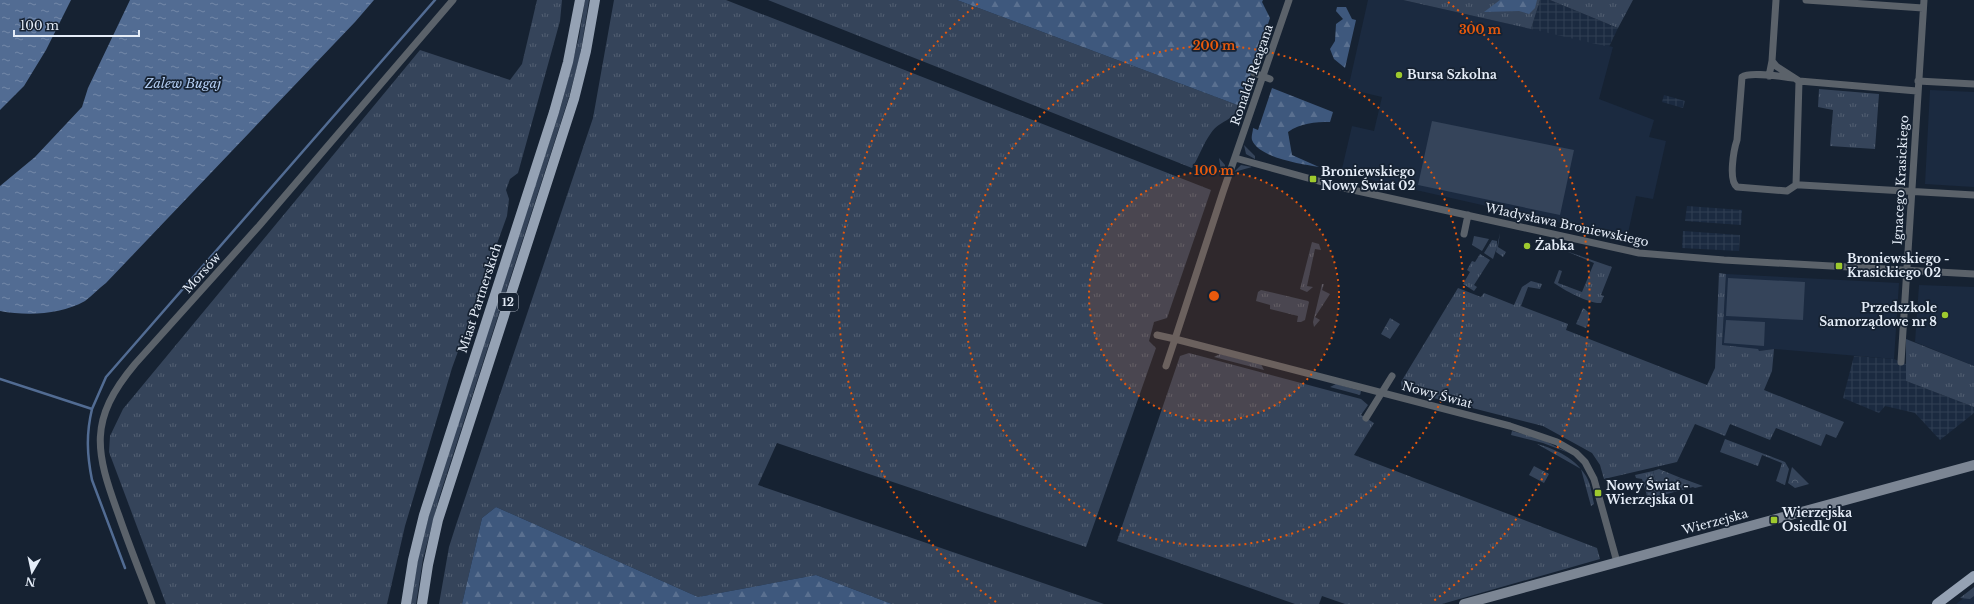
<svg xmlns="http://www.w3.org/2000/svg" width="1974" height="604" font-family="'Libre Baskerville',serif">
<defs>
<pattern id="industrial-grid" width="8" height="8" patternUnits="userSpaceOnUse"><rect width="8" height="8" fill="#1b2a40"/><path d="M0 4h8M4 0v8" fill="none" stroke="#313f53"/></pattern>
<pattern id="grass-tufts" width="24" height="20" patternUnits="userSpaceOnUse"><rect width="24" height="20" fill="#35445a"/><path d="M3 7l-1-3M5 7V3M7 7l1-3M15 17l-1-3M17 17v-4M19 17l1-3" fill="none" stroke="#525f72"/></pattern>
<pattern id="forest-firs" width="22" height="20" patternUnits="userSpaceOnUse"><rect width="22" height="20" fill="#3e587d"/><path d="M5 1l3.5 6h-7zM16 11l3.5 6h-7z" fill="#5a7090"/></pattern>
<pattern id="park-crowns" width="20" height="18" patternUnits="userSpaceOnUse"><rect width="20" height="18" fill="#35445a"/><path d="M2 6a3 3 0 1 1 6 0M12 15a3 3 0 1 1 6 0" fill="none" stroke="#525f72"/></pattern>
<pattern id="water-ripples" width="26" height="14" patternUnits="userSpaceOnUse"><rect width="26" height="14" fill="#526c93"/><path d="M2 4q2-2 4 0t4 0M15 11q2-2 4 0t4 0" fill="none" stroke="#7388a8"/></pattern>
</defs>
<rect width="100%" height="100%" fill="#162232"/>
<!-- built -->
<path fill="#1b2a40" d="M1368 0H1403L1613 47 1599 99 1654 120 1649 137 1666 141 1653 199 1636 196 1627 238 1341 173 1352 126 1374 131 1382 97 1348 89Z
M1930 90 1974 92V187L1925 184Z
M1726 274 1899 283 1894 359 1774 349 1759 351 1722 345Z
M1919 285 1974 287V366L1915 342Z
M1974 590V604H1956Z"/>
<!-- industrial -->
<path fill="url(#industrial-grid)" d="M1540 0H1550L1618 28 1609 47 1531 29Z
M1664 95 1685 101 1683 108 1662 102Z
M1687 206 1742 210 1741 225 1685 221Z
M1683 231 1740 235 1739 251 1682 248Z
M1854 356 1894 359 1901 362 1906 364V381L1974 407V413L1940 440 1915 413 1885 406 1879 413 1843 398Z"/>
<!-- grass -->
<path fill="url(#grass-tufts)" d="M537 0H562L560 21 518 173 510 179 506 190 509 199 507 216 452 368 405 526 387 604H166L109 452 110 436 123 409 420 50 510 80 522 64Z
M585 0H589L580 56 568 100 439 498 423 559 416 604H411L418 558 434 496 561 106 579 37Z
M614 0H726L1211 190 1167 318 1154 322 1149 341 1156 348 1086 547 777 443 758 485 1104 604H892L816 575 698 597 496 507 482 518 462 604H439L449 547 456 525 593 118Z
M768 0H957L1240 106C1232 122 1220 120 1211 133 1203 144 1199 157 1192 168Z
M1403 0H1540L1531 29Z
M1550 0H1633L1618 28Z
M1819 89 1879 94 1875 149 1830 146 1833 110 1818 107Z
M1244 145 1255 156V159L1246 154Z
M1219 158 1225 165V169L1221 171Z
M1241 165 1252 167 1234 172Z
M1500 233 1498 247 1506 252 1503 257 1496 252 1497 247 1493 259 1484 253 1492 240 1497 241V247Z
M1474 236 1489 239 1482 251 1472 245Z
M1312 242 1319 244 1321 250 1315 249 1307 286 1313 287 1307 292 1300 289Z
M1566 251 1612 267 1601 295 1604 296 1601 303C1589 304 1564 290 1554 283L1559 270 1562 271 1558 283 1582 292 1594 263Z
M1480 254 1490 260 1474 285 1477 287 1474 291 1463 284 1470 272 1467 270 1472 261 1475 262Z
M1719 273 1726 274 1722 345 1758 349 1759 351 1774 349 1772 371 1764 390 1844 422 1836 438 1826 434 1821 446 1776 428 1770 440 1730 424 1725 436 1695 424 1677 462 1604 479 1600 465 1592 453 1543 426 1402 390 1401 382 1458 288 1481 297 1484 293 1514 305 1522 287 1531 281 1542 284 1540 289 1528 287 1521 306 1568 324 1566 330 1707 385 1715 368Z
M1322 284H1324L1322 290 1330 294 1315 317 1320 320 1314 327 1313 322Z
M1261 290 1308 301 1309 302 1305 320 1301 322H1297L1298 316 1270 309V305L1256 301 1258 292Z
M1906 339 1974 366V407L1906 381Z
M1189 353 1361 399 1368 405 1361 415 1374 423 1354 455 1597 548 1600 559 1442 604H1345L1322 596 1319 604H1295L1117 541 1180 356Z
M1220 354 1261 364 1264 370 1214 357Z
M1336 384 1361 391 1360 395 1330 387Z
M1512 431 1541 439 1569 453 1543 443 1511 435Z
M1725 439 1785 462 1789 469 1785 485 1776 481 1782 463 1762 455 1758 466 1720 452Z
M1537 444C1556 449 1576 459 1586 476 1591 484 1592 495 1594 504L1591 506 1581 469Z
M1653 471 1657 485 1681 478 1703 486 1695 488 1693 487 1648 499 1642 479 1636 478 1635 475Z
M1974 587V596L1970 599 1960 598Z"/>
<!-- forest -->
<path fill="url(#forest-firs)" d="M957 0H1263L1262 2 1270 18 1240 106Z
M1500 0H1537L1535 8 1529 14 1519 11 1484 12Z
M1337 7H1346L1352 19 1356 20 1345 68 1334 59 1330 49 1335 41 1336 24 1343 19 1336 11Z
M1272 88 1333 112 1330 122C1315 122 1300 123 1288 132L1292 155 1319 167C1302 164 1259 158 1252 140 1251 136 1253 132 1253 128L1258 130Z
M496 507 698 597 816 575 892 604H462L482 518Z"/>
<!-- park -->
<path fill="url(#park-crowns)" d="M1583 308C1592 313 1589 320 1586 328L1576 324Z
M1390 318 1400 324 1390 339 1381 334Z
M1534 466 1549 474 1544 483 1529 475Z
M1792 467 1809 484 1795 488 1788 483Z
M1659 469 1681 478 1657 485 1653 471Z"/>
<!-- pitch -->
<path fill="#35445a" d="M1432 121 1574 150 1560 215 1418 185Z
M1728 278 1805 282 1803 320 1726 316Z
M1726 320 1765 322 1764 346 1724 343Z"/>
<!-- water -->
<path fill="url(#water-ripples)" d="M0 0H71L46 50 24 86 0 110Z
M130 0H374L355 22 106 283C99 288 92 296 85 301 60 315 27 316 0 311V186L35 157 82 107 88 88Z"/>
<g fill="none" stroke-linecap="round" stroke-linejoin="round">
<!-- stream -->
<path stroke="#526c93" stroke-width="2.5" d="M0 379 92 409 106 377 435 0
M92 409C86 434 87 455 92 480L125 568"/>
<!-- street -->
<path stroke="#5b626a" stroke-width="7" d="M1289 0 1223 192 1175 339 1510 426 1557 442 1576 453 1585 462 1594 479 1617 562
M1776 0 1772 61 1776 66 1799 81 1796 185
M1806 0 1923 8
M1254 73 1270 79
M1769 76 1772 61
M1794 78C1783 77 1750 71 1742 77L1737 140C1734 149 1728 180 1737 187L1787 191 1796 185H1801L1974 195
M1799 81 1917 91
M1918 81 1974 84
M1235 158 1344 188 1639 253 1724 260 1974 274
M1464 234 1468 215
M1157 335 1175 339 1166 366
M1901 362 1924 0
M1366 418 1392 376
M152 604C141 575 129 545 119 516 95 451 88 420 135 364L259 226 453 0"/>
<!-- secondary -->
<path stroke="#7c8694" stroke-width="10" d="M1464 604 1974 465"/>
<!-- primary -->
<path stroke="#95a2b4" stroke-width="10" d="M406 604 413 560 424 515 554 112 568 62 580 0
M422 604 428 565 438 520 574 99 586 51 595 0
M1937 604 1974 576"/>
</g>
<!-- distance rings -->
<circle cx="1214" cy="296" r="125" fill="#e8590c" fill-opacity=".12"/>
<g fill="none" stroke="#e8590c" stroke-width="2" stroke-dasharray="2 4">
<circle cx="1214" cy="296" r="125"/>
<circle cx="1214" cy="296" r="250"/>
<path d="M996 602A376 376 0 0 1 980 2M1448 2A376 376 0 0 1 1432 602"/>
</g>
<!-- markers -->
<g fill="#9eca2e" stroke="#162232" stroke-width="1.5">
<circle cx="1399" cy="75" r="4"/>
<rect x="1309" y="175" width="8" height="8" rx="2"/>
<circle cx="1527" cy="246" r="4"/>
<rect x="1835" y="262" width="8" height="8" rx="2"/>
<circle cx="1945" cy="315" r="4"/>
<rect x="1594" y="489" width="8" height="8" rx="2"/>
<rect x="1770" y="516" width="8" height="8" rx="2"/>
</g>
<g text-anchor="middle" stroke-width="3.5" stroke-linejoin="round" paint-order="stroke">
<!-- shield labels -->
<rect fill="#162232" stroke="#a7b0bd" stroke-width="1" x="498" y="293" width="20" height="18" rx="3"/>
<g font-size="11" font-weight="bold" fill="#e5edf8">
<text x="508" y="306">12</text>
</g>
<!-- street labels -->
<g font-size="12" fill="#e5edf8" stroke="#162232">
<text transform="translate(1252 75) rotate(-71)" y="4">Ronalda Reagana</text>
<text transform="translate(1901 180) rotate(-87)" y="4">Ignacego Krasickiego</text>
<text transform="translate(1567 225) rotate(12)" y="4">Władysława Broniewskiego</text>
<text transform="translate(202 273) rotate(-48)" y="4">Morsów</text>
<text transform="translate(480 298) rotate(-72)" y="4">Miast Partnerskich</text>
<text transform="translate(1437 395) rotate(15)" y="4">Nowy Świat</text>
<text transform="translate(1715 522) rotate(-15)" y="4">Wierzejska</text>
</g>
<!-- poi labels -->
<g font-size="12" font-weight="bold" fill="#e5edf8" stroke="#162232" text-anchor="start">
<text x="1407" y="79">Bursa Szkolna</text>
<text x="1321" y="176">Broniewskiego<tspan x="1321" dy="14">Nowy Świat 02</tspan></text>
<text x="1535" y="250">Żabka</text>
<text x="1847" y="263">Broniewskiego -<tspan x="1847" dy="14">Krasickiego 02</tspan></text>
<text x="1937" y="312" text-anchor="end">Przedszkole<tspan x="1937" dy="14">Samorządowe nr 8</tspan></text>
<text x="1606" y="490">Nowy Świat -<tspan x="1606" dy="14">Wierzejska 01</tspan></text>
<text x="1782" y="517">Wierzejska<tspan x="1782" dy="14">Osiedle 01</tspan></text>
</g>
<!-- water labels -->
<g font-size="13" font-style="italic" fill="#b5cff4" stroke="#162232">
<text x="183" y="88">Zalew Bugaj</text>
</g>
</g>
<circle cx="1214" cy="296" r="6" fill="#e8590c" stroke="#162232" stroke-width="2"/>
<g font-size="12" text-anchor="middle" font-weight="bold" fill="#e8590c" stroke="#162232" stroke-width="3.5" stroke-linejoin="round" paint-order="stroke">
<text x="1480" y="34">300 m</text>
<text x="1214" y="50">200 m</text>
<text x="1214" y="175">100 m</text>
</g>
<!-- north arrow -->
<g transform="translate(32 572) rotate(189)" stroke="#162232" stroke-width="3" paint-order="stroke">
<path d="M0-3L7 15L0 10L-7 15Z" fill="#e5edf8"/>
<text y="-6" font-size="11" font-weight="bold" text-anchor="middle" fill="#e5edf8">N</text>
</g>
<!-- scale -->
<path d="M14 30v6h125v-6" fill="none" stroke="#e5edf8" stroke-width="2"/>
<text x="20" y="30" font-size="12" fill="#e5edf8" stroke="#162232" stroke-width="3" paint-order="stroke">100 m</text>
</svg>
